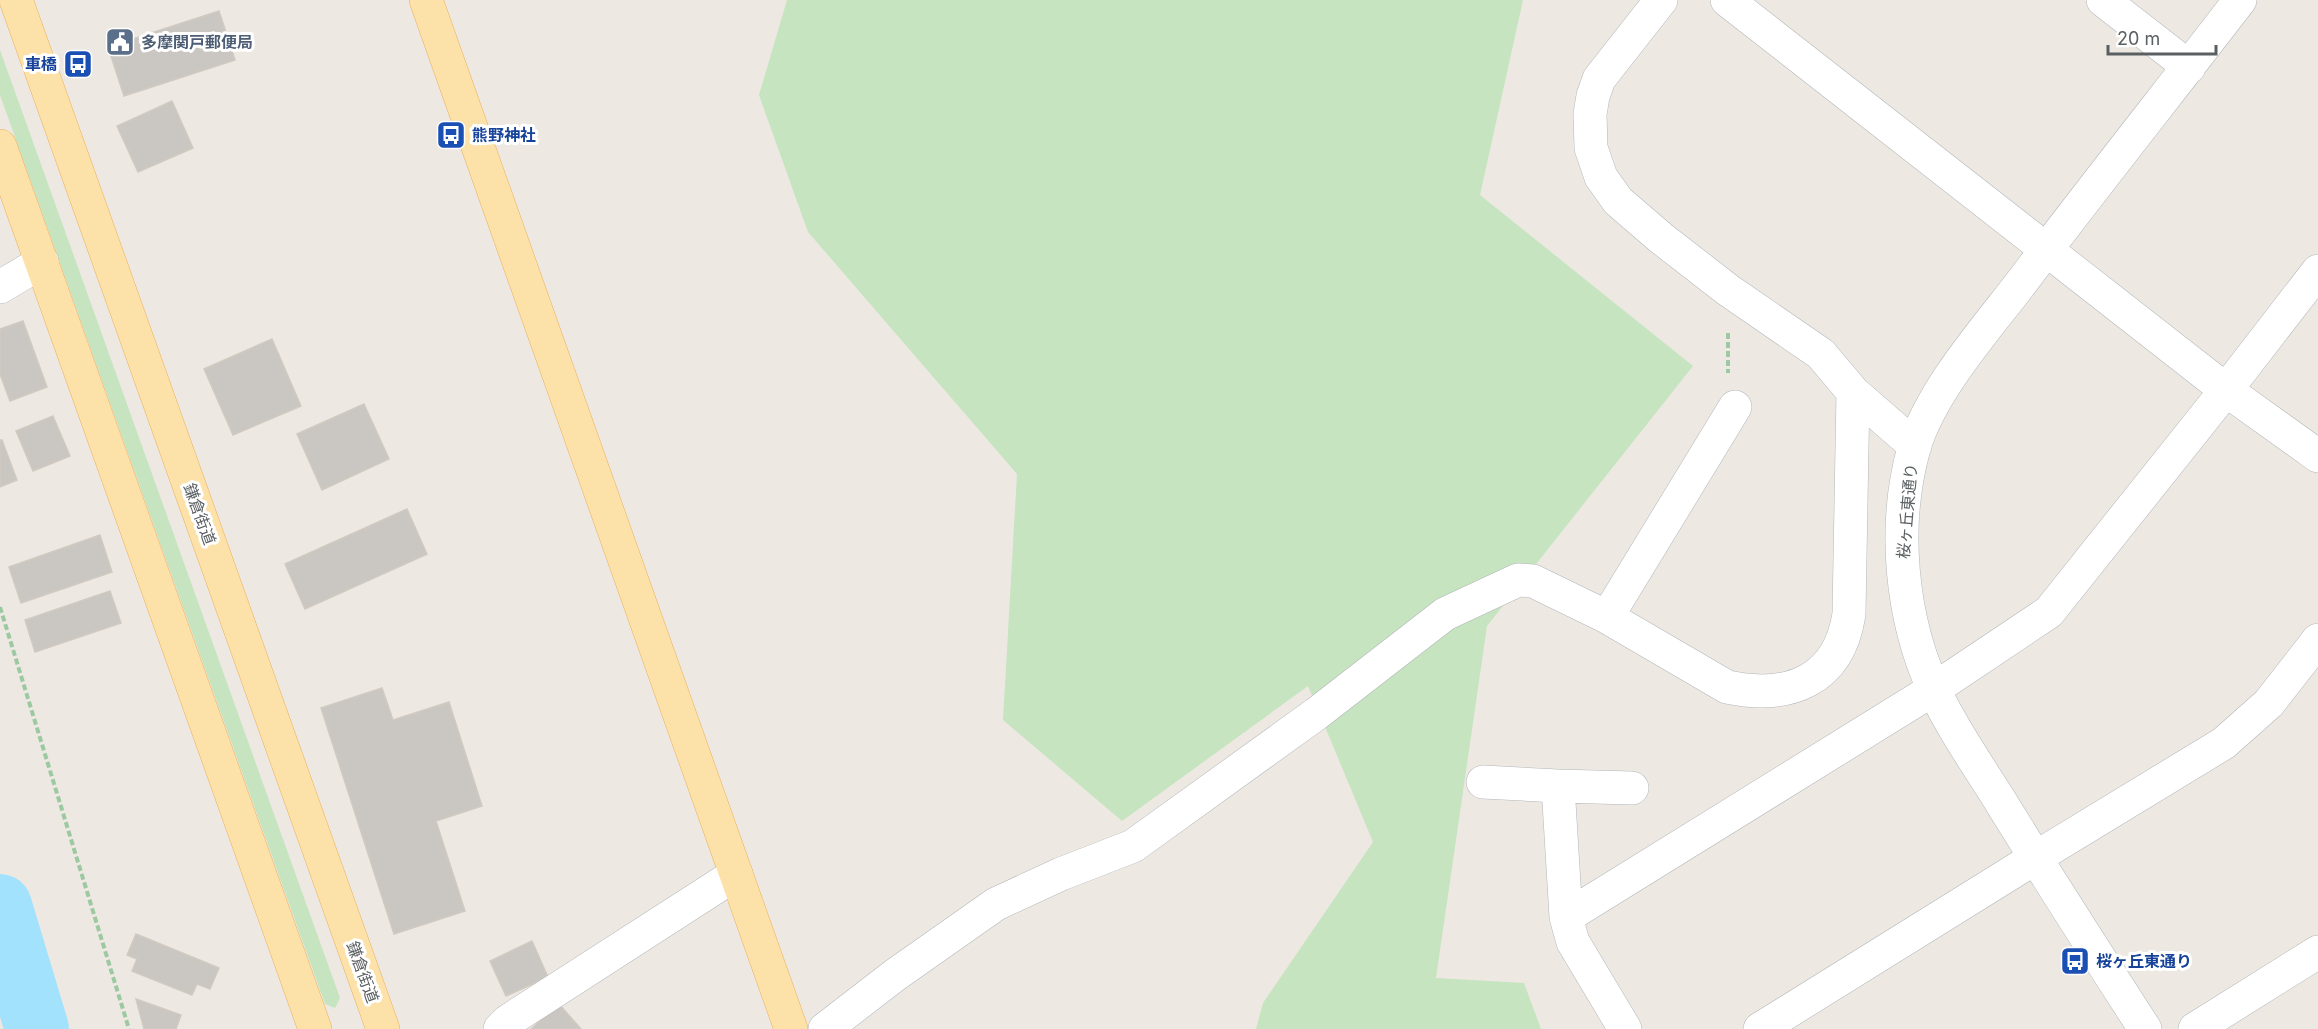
<svg xmlns="http://www.w3.org/2000/svg" width="2318" height="1029" font-family="Inter,'Noto Sans JP',sans-serif">
<rect width="100%" height="100%" fill="#ede9e2"/>
<!-- green -->
<path fill="#c5e4bf" d="M787 0H1523L1480 195 1693 366 1487 626 1436 978 1524 983 1541 1029H1256L1263 1003 1373 842 1308 686 1122 821 1003 720 1017 474 808 232 759 95Z
M0 50 340 998 335 1008 325 1004 0 95Z"/>
<g fill="none" stroke-linecap="round" stroke-linejoin="round">
<!-- river -->
<path stroke="#a3e2fc" stroke-width="64" d="M0 906 37 1029"/>
</g>
<!-- building -->
<path fill="#cac6c1" stroke="#d1cac1" stroke-width="1.5" d="M219 11 235 60 124 96 108 47Z
M172 101 193 148 138 172 117 126Z
M23 321 47 387 10 401 0 374V329Z
M272 339 301 406 233 435 204 369Z
M364 404 389 459 322 490 297 434Z
M53 416 70 456 33 471 16 431Z
M0 440H2L17 480 0 487Z
M407 509 427 554 305 609 285 564Z
M100 535 112 572 21 603 9 567Z
M110 591 121 623 35 652 25 620Z
M382 688 393 720 449 702 482 806 436 821 465 911 394 934 321 708Z
M136 934 219 968 210 989 197 984 192 995 132 971 137 959 127 955Z
M532 941 548 977 506 996 490 961Z
M136 999 181 1015 176 1029H144Z
M559 1004 581 1029H531Z"/>
<g fill="none" stroke-linecap="round" stroke-linejoin="round">
<!-- minor casing -->
<g stroke="#b3b6b9" stroke-width="34">
<path id="minor" d="M1661 0 1599 79 1593 96 1590 114 1591 148 1601 177 1618 201 1661 238 1728 290 1821 354 1853 392 1915 446
M1727 0 2226 390 2318 456
M2103 0 2189 67
M0 287 42 262
M1607 617 1735 407
M1483 782 1558 786 1632 788
M1558 786 1566 917
M500 1029 508 1021 736 874
M825 1029 895 975 996 904 1061 874 1133 846 1316 714 1445 614 1518 580 1533 581 1607 617 1727 687C1789 700 1839 681 1849 614L1853 392
M1625 1029 1573 942 1566 917 1934 689 2049 612 2226 390 2318 271
M1760 1029 2035 858 2224 743 2269 703 2318 640
M2145 1029C2096 953 2047 877 1999 799 1977 764 1952 728 1934 690 1901 618 1892 526 1914 448 1930 393 1983 332 2018 287 2091 190 2166 96 2240 0
M2195 1029 2318 952"/>
</g>
<!-- major casing -->
<g stroke="#ecae5c" stroke-width="34">
<path id="major" d="M16 0 383 1029
M426 0 791 1029
M0 146 315 1029"/>
</g>
<!-- path -->
<path stroke="#9cc9a1" stroke-width="4" stroke-dasharray="6 3" stroke-linecap="butt" d="M1728 333V373
M0 607 129 1029"/>
<!-- minor -->
<use href="#minor" stroke="#fff" stroke-width="33"/>
<!-- major -->
<use href="#major" stroke="#fce2a8" stroke-width="33"/>
</g>
<!-- icons -->
<defs>
<g id="civic-square" transform="scale(1.5)"><rect x="-9" y="-9" width="18" height="18" rx="4" fill="#5c6f8a" stroke="#fff"/><path d="M-.6-6.5H3V-4.5H.6V-3L4-1V1h2V6H-6V1h2V-1L-.6-3ZM-1.2 2.5V6h2.4V2.5Z" fill="#fff"/></g>
<g id="bus-square" transform="scale(1.5)"><rect x="-9" y="-9" width="18" height="18" rx="4" fill="#1a4fb4" stroke="#fff"/><path d="M-5-6H5V4H4V6H2V4H-2V6H-4V4H-5ZM-3.5-4V0h7V-4ZM-3.5 1.2v1.5H-2V1.2ZM2 1.2v1.5H3.5V1.2Z" fill="#fff"/></g>
</defs>
<g fill-rule="evenodd">
<use href="#civic-square" x="120" y="42"/>
<use href="#bus-square" x="78" y="64"/>
<use href="#bus-square" x="451" y="135"/>
<use href="#bus-square" x="2075" y="961"/>
</g>
<g text-anchor="middle" stroke-width="6" stroke-linejoin="round" paint-order="stroke">
<!-- service labels -->
<g font-size="16" font-weight="bold" fill="#4e5e75" stroke="#fff" text-anchor="start">
<text x="141" y="48">多摩関戸郵便局</text>
</g>
<!-- transit labels -->
<g font-size="16" font-weight="bold" fill="#164399" stroke="#fff" text-anchor="start">
<text x="57" y="70" text-anchor="end">車橋</text>
<text x="472" y="141">熊野神社</text>
<text x="2096" y="967">桜ヶ丘東通り</text>
</g>
<!-- street labels -->
<g font-size="16" fill="#5a5f62" stroke="#fff">
<text transform="translate(1907 511) rotate(-85)" y="6">桜ヶ丘東通り</text>
<text transform="translate(200 514) rotate(70)" y="6">鎌倉街道</text>
<text transform="translate(363 972) rotate(70)" y="6">鎌倉街道</text>
</g>
</g>
<!-- scale -->
<path d="M2108 45v9h108v-9" fill="none" stroke="#5a5f62" stroke-width="3"/>
<text x="2117" y="45" font-size="18" fill="#5a5f62" stroke="#ffffff" stroke-width="4.5" paint-order="stroke">20 m</text>
</svg>
